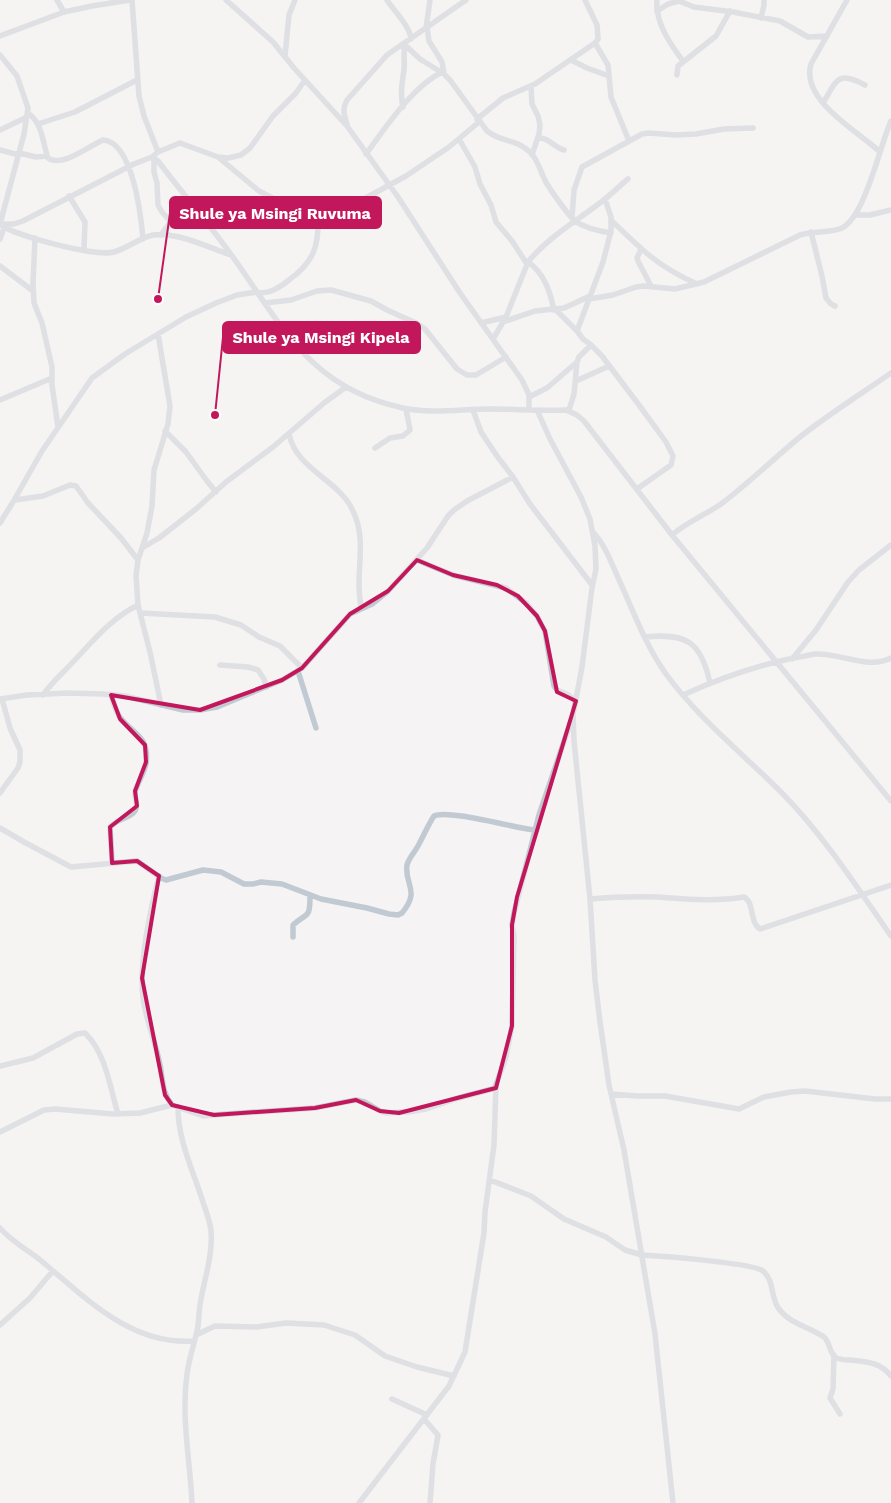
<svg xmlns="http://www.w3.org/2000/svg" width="891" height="1503" font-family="'Work Sans',sans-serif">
<rect width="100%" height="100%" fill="#f5f3f3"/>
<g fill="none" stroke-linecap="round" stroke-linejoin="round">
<!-- minor -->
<path stroke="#c1cad2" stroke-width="5.5" d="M57 0 64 12
M132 0 139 96 144 116 158 152
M226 0 273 42 294 68 347 126 398 197 460 293 522 380 529 395V410
M387 0C394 11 410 26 411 39
M657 0C655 22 670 44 683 61
M847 0 811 64C800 100 858 131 880 152
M657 11 668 4 679 1 694 7 733 12 780 21 808 37 827 36
M761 18 764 5V0
M427 27 429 41 442 62 444 74
M426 28 430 0
M0 36 64 12 92 6 130 0
M595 43 608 65 611 97 629 141
M404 44 420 59 444 74 450 80 487 131C502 143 516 138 531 153 539 162 541 174 547 184 552 192 568 215 575 221 585 228 598 231 611 233
M0 55 17 76 28 108 24 134 0 224
M285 56 289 15 295 0
M571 60 587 68 609 76
M677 75 678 66 716 36 730 11
M531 86 532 104 538 116 540 125 539 134 532 155
M823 103C837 80 837 70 865 85
M403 107C400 95 402 83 404 70 405 61 403 54 405 45
M28 113C43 124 42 141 48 158 62 168 89 146 103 140 133 142 141 216 143 239
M477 119 503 98 535 84 595 43 598 39 597 25 585 0
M38 124 75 112 137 80
M347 124C344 115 342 109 347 100L387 55 466 0
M0 130 27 117
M538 138C549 137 553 147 564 150
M459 139 475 167 480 184 491 205 496 222 512 241 527 264
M0 150 19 155
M19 153 36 157 47 156
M366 154C386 127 412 87 442 72
M152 157 158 152 180 143 218 157 228 158 241 155 250 148 273 116 296 93 305 80
M218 157 259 191 303 214 320 216 338 213 406 176 449 147 479 122
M154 158V172L157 183 158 205 162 212 170 221
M69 196 85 222 84 250
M856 215H870L891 210
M572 217 574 190 582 167 642 134 649 133 675 135 696 134 724 129 753 128
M611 220C641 249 657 266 697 284
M0 224H14L23 221 134 164 152 157 158 161C183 194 211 226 235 260 284 329 312 389 403 408 431 414 461 409 490 409 515 409 540 411 566 410L577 415 584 421 672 535 891 801
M0 224C14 236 96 257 114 252 128 248 139 238 153 235 175 231 210 248 231 255
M811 232 822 276 826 298 831 304 835 306
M161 235 187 200
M35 238 33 284 34 303 42 323 52 367V385L58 427
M0 239 4 228
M641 249 637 258 638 261 651 286
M528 262C544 273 550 291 554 310
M0 266 33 291
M258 293C271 293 279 288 289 280 314 262 319 246 318 216
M589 299 613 295 636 287 644 286 675 289 704 282 800 235C813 231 831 233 842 228 865 217 880 145 891 121
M265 303 291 300 317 291 331 290 371 301 387 310 416 323 425 329 457 369 467 375H476L506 357
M556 310 577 331
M503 322 535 311 564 308 590 296
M481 323 506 317
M158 334 170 406 168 424 154 470 152 506 147 533 138 560 136 576 138 605 150 652 161 705
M493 339 506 317 528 262C548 237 577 221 601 202 611 195 619 186 628 179
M591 345 602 356 639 405 666 442 673 456 671 465 637 489
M576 381 609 366
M529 397 547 388 577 362
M0 400 52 378
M473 410 481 432 497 456 513 477 530 504 592 585
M537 410 550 439 581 497 590 519 595 546 596 569 592 588 582 667 573 715 574 741 590 899 595 980 600 1022 609 1085 624 1150 655 1334 673 1503
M569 410 574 394 577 362 579 357 591 345 583 339 577 331 603 262 611 231V217L605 199
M165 431 186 452 207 481 216 492
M289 434C296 469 337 479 352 509 365 534 359 558 359 585 359 593 360 600 361 608
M375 448 390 438 403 436 410 430 406 409
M15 500 43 496 70 485 76 486 88 503 121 538 138 560
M0 523 13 502 42 451 92 378 125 354 186 317 216 303 237 295 257 292
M593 532C606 546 612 565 620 582 634 613 646 646 666 674 699 719 743 754 782 793 824 836 857 887 891 936
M672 535C687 522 705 515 721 504 749 483 773 459 800 437 829 414 861 394 891 373
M142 548 159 538 196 509 226 482 273 447 324 403 346 387
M417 560 453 575 506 588 526 603 537 616 545 631 554 686 557 690 567 694 576 701
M140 613 215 617 241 625 259 637 280 646 302 668
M645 637C686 633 701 641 710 683
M792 659 816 630 848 582 859 570 891 545
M220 665 248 667 258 670 264 679 266 687
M298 671 316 728
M43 695C52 682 62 674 72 663 93 641 110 619 138 605
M111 695C113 702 115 710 119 716 132 734 150 735 146 764 144 773 139 780 136 789 132 796 140 804 135 811 129 819 116 819 110 827L112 863
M683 695C718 679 752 667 789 659 798 658 806 655 816 654 841 653 868 670 891 658
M0 699 27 695 68 693 103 694 125 696 183 710H200L217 707 282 680 302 668 350 614 372 604 388 591 427 548 448 516 454 510 467 501 513 477
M0 793 18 768 20 762V750L10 728 2 699
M0 828 24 842 71 867 137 861 161 878 166 880 203 870 221 872 244 884H253L261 882 282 884 321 899 367 908 389 914 398 915 402 913C421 890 404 885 407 865 409 857 416 851 419 844 424 835 428 825 434 816 448 809 514 828 535 830
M159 876C150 911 139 963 143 998 146 1021 156 1043 160 1065 163 1080 162 1093 172 1105
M590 899C613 897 635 896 657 897 686 899 714 902 744 897 755 903 749 922 760 929L891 885
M293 937V925C307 912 310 920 310 896
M0 1066 33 1058 77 1034 85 1033C106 1053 110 1088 118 1114
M611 1094 637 1096H665L739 1109 764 1097 791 1092 805 1091 875 1099H891
M178 1107C178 1140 192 1168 202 1199 205 1209 210 1220 211 1231 213 1254 205 1277 201 1299 199 1308 199 1317 198 1326 195 1342 189 1358 187 1374 181 1417 190 1460 192 1503
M0 1132 44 1110 55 1109 113 1114 140 1113 172 1105 203 1116 214 1115 315 1108 356 1100 365 1102 382 1112 388 1113 408 1112 426 1109 455 1099 496 1088
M490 1180 531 1196 564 1219 606 1237 625 1250 642 1255C660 1256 753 1263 763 1271 775 1281 770 1298 779 1309 790 1324 810 1327 824 1337 830 1342 829 1352 835 1357 840 1360 845 1360 850 1360 867 1362 880 1362 891 1376
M0 1228C11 1241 26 1249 39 1259 84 1296 130 1346 194 1341
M0 1325 30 1298 52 1272
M196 1335 215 1326 256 1327 286 1323 324 1325 355 1335 385 1356 417 1367 454 1376
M834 1355 833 1389 830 1398 840 1414
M392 1399 427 1415
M424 1419 438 1435 433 1464 430 1503
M359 1503 449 1386 465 1352 484 1233 485 1212 494 1145 496 1085 506 1057 512 1026 514 936 512 925 514 913 539 815 572 718"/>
</g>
<!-- marked area -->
<path d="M0 0H891V1503H0ZM417 560 453 575 497 585 518 596 537 616 545 631 557 692 576 701 517 897 512 925V1026L496 1088 399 1113 380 1111 356 1100 315 1108 214 1115 172 1105 165 1095 142 978 159 876 137 861 112 863 110 827 137 806 135 791 146 762 145 745 120 719 111 695 200 710 282 680 302 668 350 614 388 591Z" fill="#f5f3f3" fill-opacity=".55" fill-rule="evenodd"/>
<path fill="none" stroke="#c2185b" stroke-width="4" stroke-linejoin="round" d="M417 560 453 575 497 585 518 596 537 616 545 631 557 692 576 701 517 897 512 925V1026L496 1088 399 1113 380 1111 356 1100 315 1108 214 1115 172 1105 165 1095 142 978 159 876 137 861 112 863 110 827 137 806 135 791 146 762 145 745 120 719 111 695 200 710 282 680 302 668 350 614 388 591Z"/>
<!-- callouts -->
<path fill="none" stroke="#c2185b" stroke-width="2" d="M158 299L170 213M215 415L223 337"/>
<g fill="#c2185b" stroke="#fff" stroke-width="2">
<circle cx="158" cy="299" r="5"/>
<circle cx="215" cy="415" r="5"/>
</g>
<g fill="#c2185b" stroke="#c2185b" stroke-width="2">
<rect x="170" y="197" width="211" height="31" rx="5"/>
<rect x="223" y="322" width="197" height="31" rx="5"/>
</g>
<g font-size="16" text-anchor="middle" font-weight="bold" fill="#fff">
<text x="275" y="219">Shule ya Msingi Ruvuma</text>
<text x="321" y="343">Shule ya Msingi Kipela</text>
</g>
</svg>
